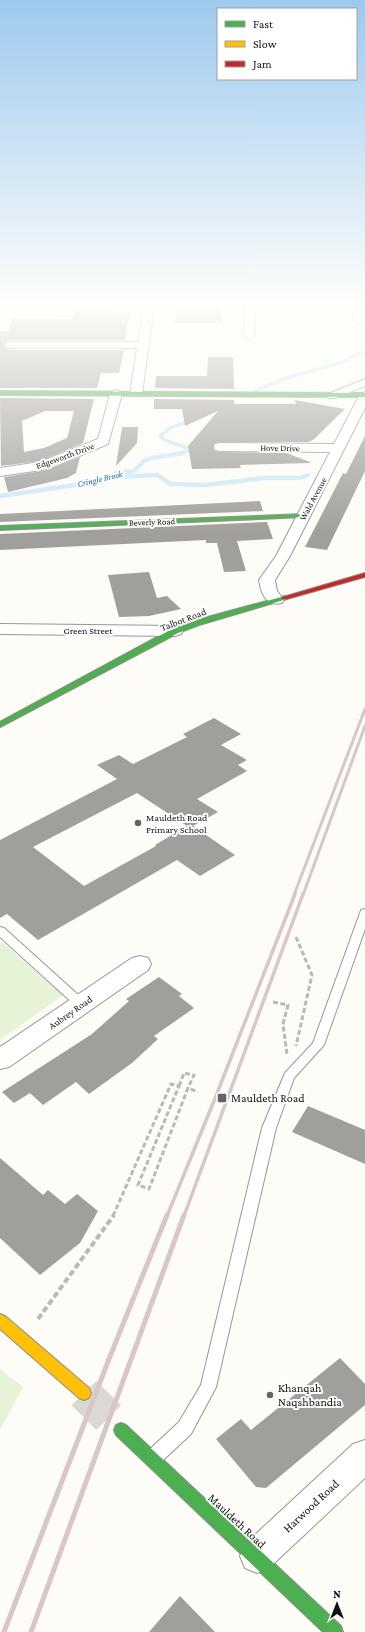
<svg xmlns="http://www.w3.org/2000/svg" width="365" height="1632" font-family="'Crimson Pro',serif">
<rect width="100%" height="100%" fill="#fdfcf7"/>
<!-- green -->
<path fill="#e7f3d7" d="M2 942 63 995 0 1040V943Z
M0 1369 23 1387 0 1430Z"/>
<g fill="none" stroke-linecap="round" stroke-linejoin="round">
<!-- stream-far1 -->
<path stroke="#cde8f7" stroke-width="3.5" d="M255 391 286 378 340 363 365 351
M177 454 188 451 187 448C178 443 167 444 160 436L170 428 192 420"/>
<!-- stream -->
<path stroke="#cde8f7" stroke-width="4.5" d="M117 477 158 475 170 484 205 485 264 478H300L308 475
M0 496 82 484 109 477 117 473 134 471 144 461 152 458 184 453"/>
</g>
<!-- building -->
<path fill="#a19f9c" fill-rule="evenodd" d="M94 307H115L114 310H130L125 340H9L3 346 9 350H124L119 373H101L97 388H0V331H8L13 318 72 319 74 311H93Z
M177 307 221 308V323H175Z
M208 357H233L234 389 155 388 156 376H207Z
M0 398 94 399 83 443 40 461 1 466ZM45 411H74L67 438 44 448 24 452 22 421Z
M154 399 234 400V404H296L295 400 345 409 313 440 308 442H220L215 443 213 447 215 451 220 452 286 453 310 462V463L240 465 241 468 192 469 188 446 218 411 185 426 182 409H154Z
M122 427H138L137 443 116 466Z
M365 436V471L327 550 305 547 343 473 346 474Z
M80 457 76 473 67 478 8 492 4 477 48 470Z
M260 501 263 511 0 522V514Z
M267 522 273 539 237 541 246 571 224 572 217 543H206V540L0 550V534Z
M149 572 157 598 167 596 181 609 149 616 119 617 108 575Z
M214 718 241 734 221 745 247 760 238 765 247 771 197 799 218 812 193 826 235 855 200 876 177 860 38 940 7 914 0 918V840L117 779 97 765 119 755 133 764 187 737 183 734ZM137 793 187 826 155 845 156 846 84 886 33 847Z
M159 977 182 994 179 996 194 1008 154 1036 158 1039 132 1063 89 1094 76 1082 43 1105 30 1093 14 1103 2 1092 92 1034 129 1001 126 999Z
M308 1106 365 1130V1164L292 1132Z
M0 1158 43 1195 48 1190 65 1204 77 1194 98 1211 80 1243 40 1275 0 1238Z
M340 1358 365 1384V1405L266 1488 256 1487 216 1439 241 1419 251 1430Z
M180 1596 215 1632H149Z"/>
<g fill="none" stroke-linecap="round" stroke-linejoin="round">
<!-- secondary-tunnel -->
<path stroke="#dad9d4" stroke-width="35" stroke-dasharray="35 18" stroke-linecap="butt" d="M84 1393 121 1430"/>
<!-- lane casing -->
<g stroke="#979795" stroke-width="2">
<path id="lane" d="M365 909V929L324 1045 294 1078 276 1128 216 1387 191 1434 161 1462 155 1464 149 1462 147 1456 149 1450 179 1422 201 1385 262 1128 285 1073 313 1043 360 913 361 910Z
M0 927 4 928 85 1001 87 1004 85 1007 81 1008 77 1007 0 937Z"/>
</g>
<!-- street casing -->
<g stroke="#979795" stroke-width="2">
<path id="street" d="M144 305H154L142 394 140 396H132L130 394 137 348H9L4 345 9 342H138Z
M245 305H255L254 337 249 340 244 337Z
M352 305H362L364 320 363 322 359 323 354 320Z
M365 379V386L336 398H328L326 396 328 394Z
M116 390 120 392 122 394 108 444 48 469 0 476V468L40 462 98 439 110 394 112 392Z
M365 392V408L290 556 275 580 277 591 284 600 282 603C266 607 261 593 259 580L276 556 330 452 220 451 215 450 214 447 215 444 220 443 334 444 359 396 361 394Z
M0 624 175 626 181 628 183 631 181 634 175 636 0 634Z
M140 956 148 958 151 964 148 970 9 1067 0 1069V1047L132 958Z
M365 1440V1478L269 1568 257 1573 245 1568 240 1556 245 1544 353 1444Z"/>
</g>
<!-- fast casing -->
<g stroke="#8e8d8b" stroke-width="2">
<path id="fast" d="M0 391 365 393V397L0 395Z
M304 514 306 515V517L0 530V526Z
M285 596 287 597V599L199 625 178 633 0 727V722L172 629 193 621Z
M121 1423 126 1425 341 1626 343 1632H323L116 1435 114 1430 116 1425Z"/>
</g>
<!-- slow casing -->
<g stroke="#8e8d8b" stroke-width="2">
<path id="slow" d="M0 1314 5 1316 89 1388 91 1393 89 1398 84 1400 79 1398 0 1329Z"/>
</g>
<!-- jam casing -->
<g stroke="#8e8d8b" stroke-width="2">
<path id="jam" d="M365 573V577L287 599H283L281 598 283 597Z"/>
</g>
<!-- path-far1 -->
<path stroke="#b9b9b8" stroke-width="3" stroke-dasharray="5 2.5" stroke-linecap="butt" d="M296 937 312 975 296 1046
M273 1002 288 1005 283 1024 287 1055
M179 1086 184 1073 194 1075 188 1088
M113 1216 171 1084 179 1086 138 1185 149 1189 188 1088 198 1092"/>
<!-- path -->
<path stroke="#b9b9b8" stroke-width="4" stroke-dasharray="6 3" stroke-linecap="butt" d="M38 1319 114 1215"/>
<!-- lane -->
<use href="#lane" fill="#fffffe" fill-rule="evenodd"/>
<!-- street -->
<use href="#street" fill="#fffffe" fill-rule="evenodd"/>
<!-- fast -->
<use href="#fast" fill="#4caf50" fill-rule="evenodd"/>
<!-- slow -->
<use href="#slow" fill="#ffc107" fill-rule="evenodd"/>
<!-- jam -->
<use href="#jam" fill="#c62828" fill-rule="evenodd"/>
<!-- rail-far2 -->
<path stroke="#d9c6c7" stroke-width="3" d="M294 895 365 709
M303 895 365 726"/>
<!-- rail-far1 -->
<path stroke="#d9c6c7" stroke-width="3.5" d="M167 1216 216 1096 295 894
M184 1216 303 894"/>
<!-- rail -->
<path stroke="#d9c6c7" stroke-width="5" d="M4 1632 109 1359 167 1215
M31 1632 184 1215"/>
</g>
<!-- sky -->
<linearGradient id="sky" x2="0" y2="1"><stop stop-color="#9dc9ee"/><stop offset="0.57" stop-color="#fefefb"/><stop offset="1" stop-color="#fefefb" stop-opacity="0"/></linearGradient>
<rect width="365" height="534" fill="url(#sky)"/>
<!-- markers -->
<g fill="#646362" stroke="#fff" stroke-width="1.5">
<circle cx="138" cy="823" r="4"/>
<rect x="217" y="1093" width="10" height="10" rx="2"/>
<circle cx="270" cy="1395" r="4"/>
</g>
<g text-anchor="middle" stroke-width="4" stroke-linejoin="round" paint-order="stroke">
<!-- far-street labels -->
<g font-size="9" fill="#111" stroke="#fff">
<text transform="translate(280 448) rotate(1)" y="3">Hove Drive</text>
<text transform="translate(65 456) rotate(-20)" y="3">Edgeworth Drive</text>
<text transform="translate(313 499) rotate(-62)" y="3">Wald Avenue</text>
<text transform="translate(152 522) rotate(-2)" y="3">Beverly Road</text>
</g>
<!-- far-water labels -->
<g font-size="9" font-style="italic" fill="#1768a6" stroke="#fff">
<text transform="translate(100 479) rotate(-13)" y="3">Cringle Brook</text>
</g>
<!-- street labels -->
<g font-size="10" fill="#111" stroke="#fff">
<text transform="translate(183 619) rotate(-21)" y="4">Talbot Road</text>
<text x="88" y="634">Green Street</text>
<text transform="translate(70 1012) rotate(-35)" y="4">Aubrey Road</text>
</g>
<!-- poi labels -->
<g font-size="10" fill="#111" stroke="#fff" text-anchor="start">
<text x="146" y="821">Mauldeth Road<tspan x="146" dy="12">Primary School</tspan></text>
</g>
<!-- near-poi labels -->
<g font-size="12" fill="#111" stroke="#fff" text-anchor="start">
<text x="231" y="1102">Mauldeth Road</text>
<text x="278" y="1392">Khanqah<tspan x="278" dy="14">Naqshbandia</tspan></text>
</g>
<!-- near-street labels -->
<g font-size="12" fill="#111" stroke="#fff">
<text transform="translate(311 1506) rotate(-43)" y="4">Harwood Road</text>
<text transform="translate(237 1521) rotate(43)" y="4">Mauldeth Road</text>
</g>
</g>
<!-- legend -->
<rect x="217" y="8" width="140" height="72" fill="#ffffff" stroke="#a0a0a0"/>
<rect x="225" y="21" width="20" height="6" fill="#4caf50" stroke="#a0a0a0"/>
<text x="253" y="28" font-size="12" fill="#111111">Fast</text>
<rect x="225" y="41" width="20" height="6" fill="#ffc107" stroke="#a0a0a0"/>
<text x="253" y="48" font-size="12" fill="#111111">Slow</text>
<rect x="225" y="61" width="20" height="6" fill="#c62828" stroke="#a0a0a0"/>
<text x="253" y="68" font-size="12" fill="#111111">Jam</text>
<!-- north arrow -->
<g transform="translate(337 1604)" stroke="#ffffff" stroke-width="3" paint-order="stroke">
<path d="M0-3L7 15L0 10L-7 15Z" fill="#111111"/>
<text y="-6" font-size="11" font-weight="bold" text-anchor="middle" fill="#111111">N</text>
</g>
</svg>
